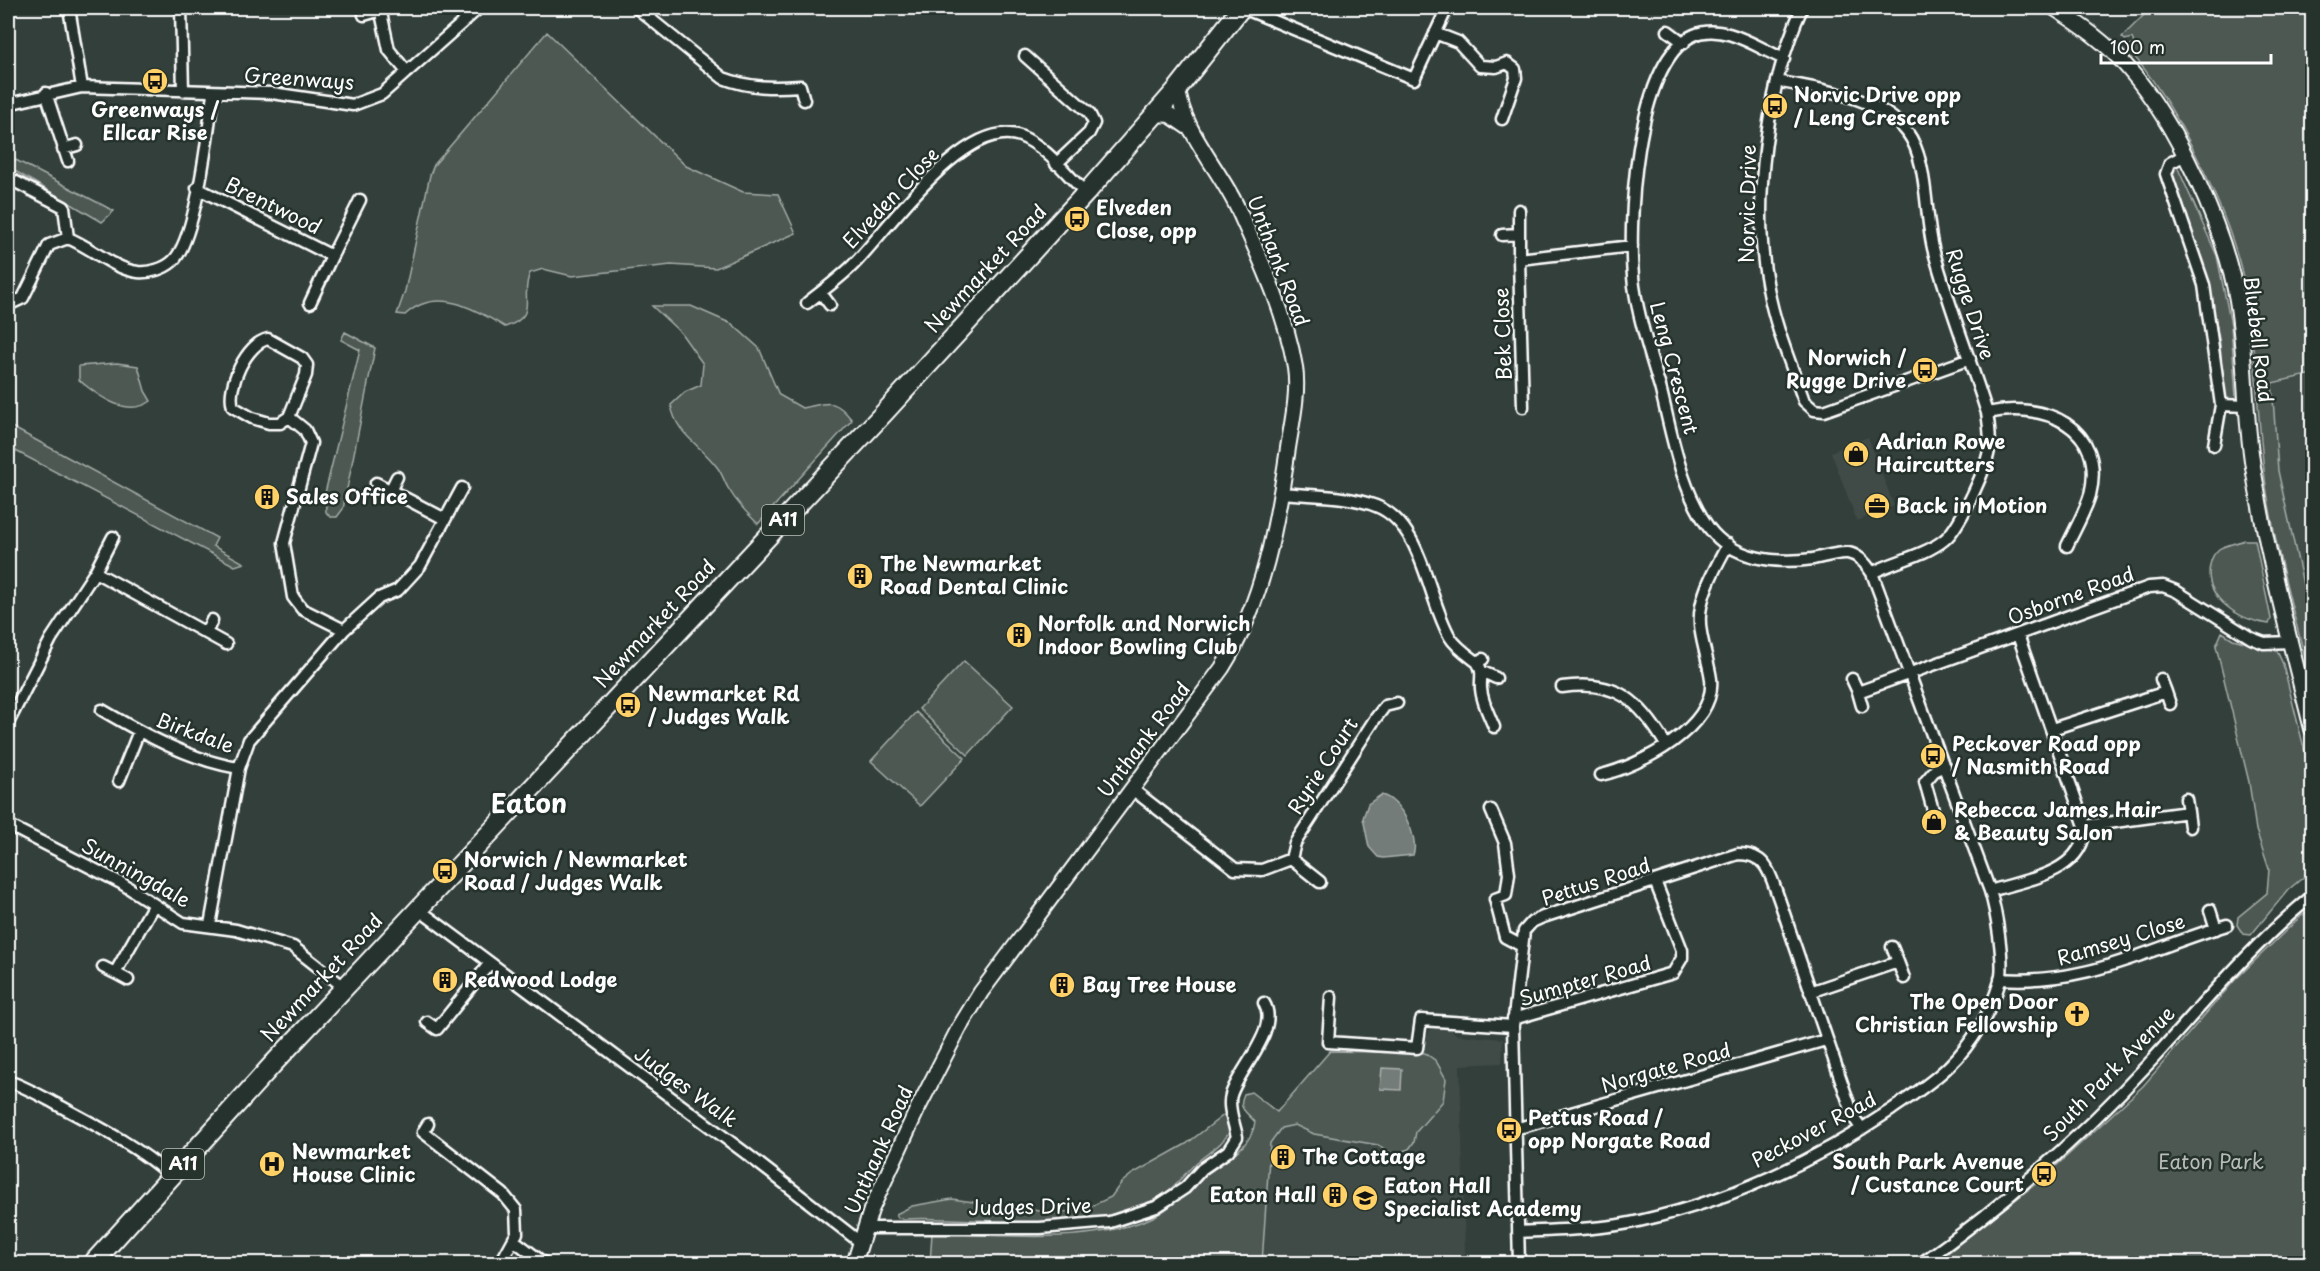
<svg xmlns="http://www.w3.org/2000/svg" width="2320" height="1271" font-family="'Playpen Sans',sans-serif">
<rect width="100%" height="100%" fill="#333f3a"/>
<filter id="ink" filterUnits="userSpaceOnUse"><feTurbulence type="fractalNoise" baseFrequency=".0167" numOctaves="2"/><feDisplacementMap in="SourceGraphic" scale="12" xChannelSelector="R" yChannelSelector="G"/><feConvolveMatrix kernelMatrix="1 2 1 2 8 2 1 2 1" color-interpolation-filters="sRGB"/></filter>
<g filter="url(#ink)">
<!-- built -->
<path fill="#404c47" d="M2312 374V669L2260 385Z
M1868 437 1894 506 1857 521 1831 452Z
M1437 1026 1449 1028 1457 1035 1503 1039 1502 1063 1460 1065 1465 1254 1262 1264 1270 1143 1273 1130 1311 1090 1420 1055 1430 1030Z"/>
<!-- green -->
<path fill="#4d5853" stroke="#a6aca9" stroke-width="1.5" d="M2151 8H2312V374L2272 383 2278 471 2312 625V686C2296 620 2276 553 2266 486 2257 421 2257 356 2246 291 2233 219 2176 102 2127 48L2134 44 2132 38 2125 40 2122 37Z
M547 32 686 166 743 192 778 194 796 233 716 268 671 265 572 276 543 269 530 273C519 297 540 316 505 327 474 308 436 286 405 315L397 314 405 291 430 175 434 165Z
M8 156 114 211 102 222 8 167Z
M2176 164 2217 256 2231 325 2236 398 2232 401 2224 399 2220 344 2208 280 2170 178V169Z
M652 306H691L732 324 759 348 779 395 802 408C829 403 834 397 852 420L758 524C747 513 736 502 728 488 724 481 722 473 717 467 700 444 676 435 671 405L685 392 701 385 703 364 681 333Z
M345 332 375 348 343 509 337 517H330L326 512 325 493 360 350 341 340Z
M117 363 138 366 145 391 151 401C128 418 99 397 79 380V366Z
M8 425 217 538 213 546 244 563 235 566 8 447Z
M2245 540H2255L2271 619 2269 624C2240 621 2203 598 2210 565 2211 559 2213 554 2219 549 2225 545 2237 543 2245 540Z
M2222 632 2233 639 2277 651 2283 664 2312 780V870L2288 890 2251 935 2243 934 2237 925 2238 917 2267 893 2269 869 2256 830 2249 782 2216 646Z
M964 661 1013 706 968 755 919 709Z
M916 712 965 758 920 806 871 761Z
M2312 910V1263H1935L2042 1179 2143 1086 2235 980 2301 916Z
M1330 1051 1425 1053 1436 1061 1446 1079 1443 1101 1416 1132 1414 1142 1409 1149 1393 1154 1378 1145 1314 1134 1295 1125 1281 1128 1270 1143 1262 1263 930 1264 932 1233C1001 1235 1080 1245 1146 1220 1171 1211 1187 1189 1207 1173 1226 1157 1251 1149 1255 1122 1246 1111 1237 1109 1244 1094L1251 1092 1277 1112Z
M1225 1114 1229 1132C1222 1146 1208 1152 1196 1163 1183 1175 1172 1191 1156 1199 1078 1238 986 1215 903 1219L898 1218 896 1214 912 1206 952 1199 1054 1213 1083 1210 1111 1197 1121 1183 1132 1174 1186 1144Z"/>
<!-- water -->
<path fill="#737b78" stroke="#abb0ae" stroke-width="1.5" d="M1381 795C1400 798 1420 838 1413 855L1383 858 1378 857 1369 847 1363 818 1368 804Z
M1382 1068 1402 1069 1401 1090 1380 1089Z"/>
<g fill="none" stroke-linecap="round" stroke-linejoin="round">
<!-- minor casing -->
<g stroke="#fff" stroke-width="15">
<path id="minor" d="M69 8 82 87
M181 8 183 91
M380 8 389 50 407 72
M637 8 723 78C749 88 773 88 800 86L804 100
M1243 8 1414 79 1447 8
M1802 8C1767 85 1751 205 1768 288 1775 327 1791 364 1804 401L1814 410 1824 411 1970 359
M364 15 381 10
M1668 31 1684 43
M1435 33 1458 42 1480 66 1496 67 1507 63 1515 69 1516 78 1502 119
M1025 56 1089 113 1094 123 1089 133 1056 164
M1777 81C1820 90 1878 95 1907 132 1929 161 1924 216 1934 252 1949 306 1970 359 1987 413 1989 425 1991 438 1989 450 1986 469 1959 529 1944 540 1924 556 1894 561 1872 573
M46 93 68 161
M8 104 82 87 272 93 353 105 382 94 479 8
M63 149 77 145
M2183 156 2170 163 2166 174 2204 285 2221 405 2214 445
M8 180H12L64 207 68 238 49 245 23 298 8 305
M197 188 332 256 310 303
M1502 235 1519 234
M68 238C91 247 113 269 138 272 150 273 164 269 173 261 196 239 209 128 213 93
M332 256 360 200
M1519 259V210
M821 293 830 305
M807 303C822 291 839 279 853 265 887 231 965 116 1020 136 1046 146 1067 175 1086 193
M268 339 302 358 307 365 306 375 289 417 280 423H269L252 418 233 407C226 387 247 343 268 339Z
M2221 405 2247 406
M1523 407 1519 259 1632 246
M1987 413C2043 401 2107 426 2090 495 2085 512 2075 529 2067 546
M289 417 305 430 311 443 284 543 293 597 302 609 344 630
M376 483 445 519
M390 491 397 477
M1281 493C1311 496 1347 495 1376 506 1423 524 1427 598 1450 637 1456 647 1468 655 1477 662L1483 659
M95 572 226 644
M206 633 212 620
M1477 662C1484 672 1480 678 1481 689 1482 702 1489 715 1494 727
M1483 672 1496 678
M1852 679 1858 692
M2161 679 2166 692
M1562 687C1617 679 1640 701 1666 745
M1862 706 1858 692 2149 587 2163 586 2176 591 2251 638 2264 643 2291 642
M102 710C143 734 192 761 239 768
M8 723 51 639 95 572 113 537
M2052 729 2166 692 2170 704
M1601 775C1640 766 1716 727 1711 679 1708 656 1696 630 1701 607 1705 585 1718 563 1728 544
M119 781 139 731
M1132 789 1235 869 1262 870 1291 859 1320 882
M2186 799 2188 812
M1491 810 1505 843 1509 874 1506 895 1495 899 1505 937 1522 946
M1933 810 1925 782 1935 770 1945 766
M8 825 121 883 183 923 236 930 293 947 345 988
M2085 826 2188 812 2190 827
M1291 859 1295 843 1375 719 1385 706 1397 703
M1990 891C2028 879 2084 873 2085 826L2018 635
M418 909 744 1152 860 1242
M2210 910 2216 929
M210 925 239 768 249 740 344 630 379 598 398 590 420 566 462 488
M1892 947 1898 962
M103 967 115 973
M2000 979C2088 985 2147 949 2227 925
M128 980 115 973 153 906
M1810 992 1898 962 1904 978
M1331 997 1328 1042 1417 1048 1421 1020 1513 1026
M1513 1019 1673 973 1682 958V950L1655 881
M427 1022 437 1029 490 963
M8 1081C26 1087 41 1096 58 1105 99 1127 137 1146 172 1177
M428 1124 423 1132 503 1194 516 1210 517 1233 500 1264
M1515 1129 1826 1040
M864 1228H1040L1110 1222 1156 1207 1185 1188 1202 1169 1228 1151 1237 1137C1235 1125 1227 1107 1231 1095 1239 1069 1280 1029 1264 1003
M1518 1232C1558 1230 1600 1230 1639 1221 1729 1201 1815 1161 1891 1110 1911 1096 1932 1083 1949 1066 1972 1044 1991 1012 2000 981 2005 963 1996 910 1990 891L1872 573C1867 565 1859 555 1848 553 1838 552 1823 557 1813 559 1777 564 1733 560 1709 528 1680 488 1672 434 1660 387 1650 354 1639 320 1634 286 1627 230 1634 61 1694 35 1723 22 1758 48 1784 59
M515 1241 545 1264
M1519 1264 1513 1026 1524 931 1532 922 1543 917 1738 854C1768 854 1770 875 1779 899L1854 1118 1862 1129
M1920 1264C2004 1205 2083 1135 2153 1059 2205 1002 2252 945 2312 896"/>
</g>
<!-- tertiary casing -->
<g stroke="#fff" stroke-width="18">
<path id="tertiary" d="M2054 8C2081 25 2107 43 2128 68 2176 122 2225 229 2237 300 2246 355 2244 412 2253 467 2267 555 2290 642 2312 729
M1156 114 1170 115 1189 128
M854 1264 871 1210 917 1110 959 1028 981 992 1222 668C1264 601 1277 524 1288 448 1292 422 1299 393 1295 367 1286 313 1260 258 1238 209 1221 171 1181 129 1178 88"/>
</g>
<!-- trunk casing -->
<g stroke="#fff" stroke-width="22">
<path id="trunk" d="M92 1264 273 1064 883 414 1086 193 1178 88 1241 8"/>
</g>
<!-- minor -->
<use href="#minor" stroke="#26332d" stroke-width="10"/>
<!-- tertiary -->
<use href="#tertiary" stroke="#26332d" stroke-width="14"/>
<!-- trunk -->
<use href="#trunk" stroke="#26332d" stroke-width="18"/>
</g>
</g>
<!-- icons -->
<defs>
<g id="bus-disc" transform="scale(1.35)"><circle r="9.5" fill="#ffd166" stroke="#26332d"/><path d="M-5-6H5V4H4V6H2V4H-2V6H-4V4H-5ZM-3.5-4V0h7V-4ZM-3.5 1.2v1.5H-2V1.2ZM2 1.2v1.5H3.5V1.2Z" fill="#111"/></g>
<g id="shop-disc" transform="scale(1.35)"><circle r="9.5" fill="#ffd166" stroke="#26332d"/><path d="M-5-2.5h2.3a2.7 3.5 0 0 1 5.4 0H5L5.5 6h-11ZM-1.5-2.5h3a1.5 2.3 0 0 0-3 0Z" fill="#111"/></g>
<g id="building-disc" transform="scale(1.35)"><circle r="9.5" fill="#ffd166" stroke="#26332d"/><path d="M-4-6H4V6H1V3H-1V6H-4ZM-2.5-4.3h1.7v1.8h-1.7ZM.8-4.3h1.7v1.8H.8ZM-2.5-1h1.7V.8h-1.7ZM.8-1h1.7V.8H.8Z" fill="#111"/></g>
<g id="office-disc" transform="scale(1.35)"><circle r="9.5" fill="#ffd166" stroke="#26332d"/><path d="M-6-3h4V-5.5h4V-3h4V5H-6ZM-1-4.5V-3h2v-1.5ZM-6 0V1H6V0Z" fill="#111"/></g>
<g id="church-disc" transform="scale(1.35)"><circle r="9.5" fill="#ffd166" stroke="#26332d"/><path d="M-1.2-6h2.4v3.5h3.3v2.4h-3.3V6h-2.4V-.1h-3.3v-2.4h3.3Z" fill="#111"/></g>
<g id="hospital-disc" transform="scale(1.35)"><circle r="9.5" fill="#ffd166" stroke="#26332d"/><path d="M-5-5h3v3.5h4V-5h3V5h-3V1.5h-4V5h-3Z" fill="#111"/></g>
<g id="school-disc" transform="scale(1.35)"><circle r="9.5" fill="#ffd166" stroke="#26332d"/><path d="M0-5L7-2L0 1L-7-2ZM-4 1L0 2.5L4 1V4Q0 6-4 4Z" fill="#111"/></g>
</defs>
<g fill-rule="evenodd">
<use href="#bus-disc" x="155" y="81"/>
<use href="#bus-disc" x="1775" y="106"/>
<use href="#bus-disc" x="1077" y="219"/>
<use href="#bus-disc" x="1925" y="370"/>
<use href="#shop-disc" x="1856" y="454"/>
<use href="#building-disc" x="267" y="497"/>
<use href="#office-disc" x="1877" y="506"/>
<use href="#building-disc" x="860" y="576"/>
<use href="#building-disc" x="1019" y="635"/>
<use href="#bus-disc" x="628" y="705"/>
<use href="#bus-disc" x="1933" y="756"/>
<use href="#shop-disc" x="1934" y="822"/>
<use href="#bus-disc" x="445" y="871"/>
<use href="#building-disc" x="445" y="980"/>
<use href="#building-disc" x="1062" y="985"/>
<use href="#church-disc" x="2077" y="1014"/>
<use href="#bus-disc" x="1509" y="1130"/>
<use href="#building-disc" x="1283" y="1157"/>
<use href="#hospital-disc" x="272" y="1164"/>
<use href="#bus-disc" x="2044" y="1174"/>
<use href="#building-disc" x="1335" y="1195"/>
<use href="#school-disc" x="1365" y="1198"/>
</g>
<g text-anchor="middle" stroke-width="5" stroke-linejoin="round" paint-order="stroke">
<!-- shield labels -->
<g fill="#26332d" stroke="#bec2c0" stroke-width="1.5">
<rect x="762" y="505" width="42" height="30" rx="4.5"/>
<rect x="162" y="1149" width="42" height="30" rx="4.5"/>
</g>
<g font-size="18" font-weight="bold" fill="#fff">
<text x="783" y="526">A11</text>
<text x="183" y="1170">A11</text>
</g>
<!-- street labels -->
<g font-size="20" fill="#fff" stroke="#26332d">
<text transform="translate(299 79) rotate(4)" y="7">Greenways</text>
<text transform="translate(891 198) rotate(-47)" y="7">Elveden Close</text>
<text transform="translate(1748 204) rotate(-89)" y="7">Norvic Drive</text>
<text transform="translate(273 206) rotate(26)" y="7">Brentwood</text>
<text transform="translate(1278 261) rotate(69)" y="7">Unthank Road</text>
<text transform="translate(986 269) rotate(-47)" y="7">Newmarket Road</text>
<text transform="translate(1970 304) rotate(72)" y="7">Rugge Drive</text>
<text transform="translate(1503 334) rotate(-92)" y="7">Bek Close</text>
<text transform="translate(2258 339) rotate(83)" y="7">Bluebell Road</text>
<text transform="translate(1674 368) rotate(75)" y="7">Leng Crescent</text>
<text transform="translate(2071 596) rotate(-20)" y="7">Osborne Road</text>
<text transform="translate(655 624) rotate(-47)" y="7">Newmarket Road</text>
<text transform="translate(195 733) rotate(20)" y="7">Birkdale</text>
<text transform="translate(1144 740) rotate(-53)" y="7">Unthank Road</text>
<text transform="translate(1323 766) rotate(-57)" y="7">Ryrie Court</text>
<text transform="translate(136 873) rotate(29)" y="7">Sunningdale</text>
<text transform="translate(1596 882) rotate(-18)" y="7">Pettus Road</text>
<text transform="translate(2121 940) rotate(-17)" y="7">Ramsey Close</text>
<text transform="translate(322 978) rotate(-47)" y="7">Newmarket Road</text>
<text transform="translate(1585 981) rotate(-16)" y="7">Sumpter Road</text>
<text transform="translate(1666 1068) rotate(-16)" y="7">Norgate Road</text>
<text transform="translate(2109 1074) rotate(-46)" y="7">South Park Avenue</text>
<text transform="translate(686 1087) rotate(36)" y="7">Judges Walk</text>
<text transform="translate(1814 1130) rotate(-28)" y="7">Peckover Road</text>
<text transform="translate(879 1150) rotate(-66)" y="7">Unthank Road</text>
<text transform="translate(1030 1207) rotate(-1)" y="7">Judges Drive</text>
</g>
<!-- poi labels -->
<g font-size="20" font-weight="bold" fill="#fff" stroke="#26332d" text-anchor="start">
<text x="1794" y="102">Norvic Drive opp<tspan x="1794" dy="23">/ Leng Crescent</tspan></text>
<text x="155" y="117" text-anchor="middle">Greenways /<tspan x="155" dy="23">Ellcar Rise</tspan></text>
<text x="1096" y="215">Elveden<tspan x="1096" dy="23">Close, opp</tspan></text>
<text x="1906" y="365" text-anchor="end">Norwich /<tspan x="1906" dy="23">Rugge Drive</tspan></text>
<text x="1876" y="449">Adrian Rowe<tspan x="1876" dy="23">Haircutters</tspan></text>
<text x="286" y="504">Sales Office</text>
<text x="1896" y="513">Back in Motion</text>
<text x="880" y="571">The Newmarket<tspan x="880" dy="23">Road Dental Clinic</tspan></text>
<text x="1038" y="631">Norfolk and Norwich<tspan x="1038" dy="23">Indoor Bowling Club</tspan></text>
<text x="648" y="701">Newmarket Rd<tspan x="648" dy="23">/ Judges Walk</tspan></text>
<text x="1952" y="751">Peckover Road opp<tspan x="1952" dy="23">/ Nasmith Road</tspan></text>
<text x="1954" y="817">Rebecca James Hair<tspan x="1954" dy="23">&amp; Beauty Salon</tspan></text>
<text x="464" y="867">Norwich / Newmarket<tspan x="464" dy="23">Road / Judges Walk</tspan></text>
<text x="464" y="987">Redwood Lodge</text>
<text x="1082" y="992">Bay Tree House</text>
<text x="2058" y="1009" text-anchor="end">The Open Door<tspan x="2058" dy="23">Christian Fellowship</tspan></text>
<text x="1528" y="1125">Pettus Road /<tspan x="1528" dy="23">opp Norgate Road</tspan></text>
<text x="292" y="1159">Newmarket<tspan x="292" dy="23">House Clinic</tspan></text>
<text x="1302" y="1164">The Cottage</text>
<text x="2024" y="1169" text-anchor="end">South Park Avenue<tspan x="2024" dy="23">/ Custance Court</tspan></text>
<text x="1384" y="1193">Eaton Hall<tspan x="1384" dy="23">Specialist Academy</tspan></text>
<text x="1316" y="1202" text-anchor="end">Eaton Hall</text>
</g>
<!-- park labels -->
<g font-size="20" fill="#b8bcba" stroke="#26332d">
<text x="2211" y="1169">Eaton Park</text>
</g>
<!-- district labels -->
<g font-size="26" font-weight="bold" fill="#fff" stroke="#26332d">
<text x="529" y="813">Eaton</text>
</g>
</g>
<!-- margin -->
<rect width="2320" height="1271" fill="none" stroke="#26332d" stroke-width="30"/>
<rect x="15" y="15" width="2290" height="1241" fill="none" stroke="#fff" stroke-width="2" filter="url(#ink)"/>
<!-- scale -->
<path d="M2101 54v9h170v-9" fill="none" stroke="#ffffff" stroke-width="3"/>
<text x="2110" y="54" font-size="18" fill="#ffffff" stroke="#26332d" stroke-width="4.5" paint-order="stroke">100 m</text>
</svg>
